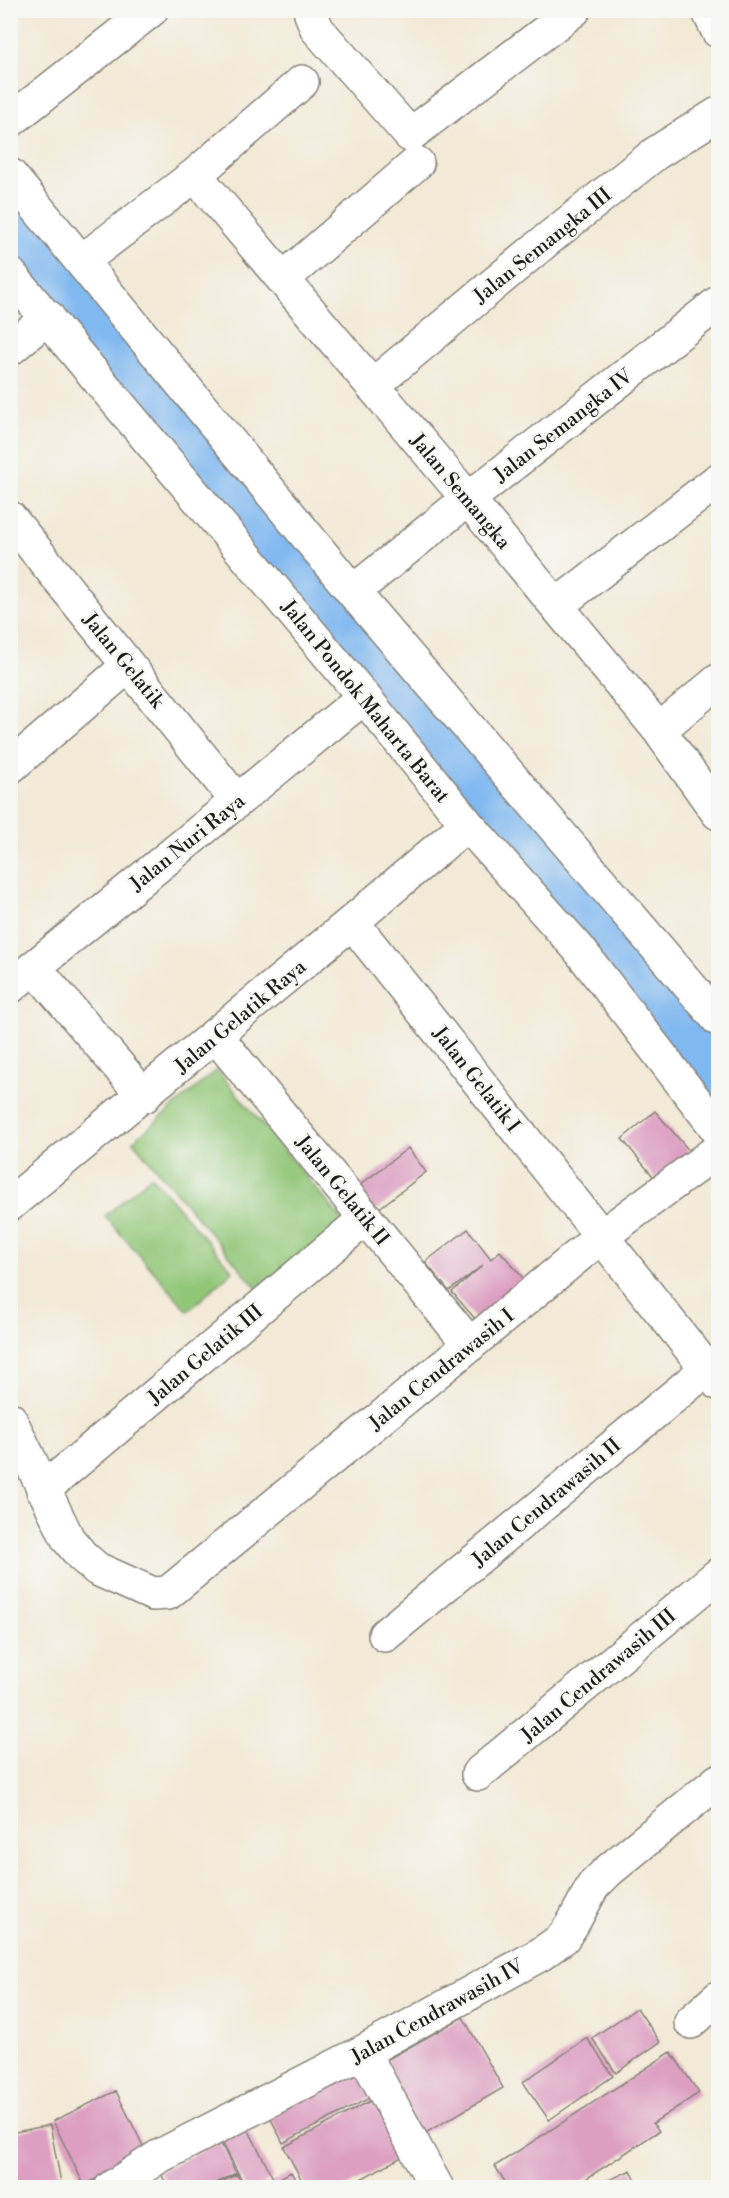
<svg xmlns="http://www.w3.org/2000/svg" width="729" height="2198" font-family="'Libre Bodoni',serif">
<rect width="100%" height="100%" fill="#f6f6f2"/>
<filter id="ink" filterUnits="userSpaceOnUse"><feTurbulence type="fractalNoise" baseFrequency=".0167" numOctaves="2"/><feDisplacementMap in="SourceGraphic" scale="12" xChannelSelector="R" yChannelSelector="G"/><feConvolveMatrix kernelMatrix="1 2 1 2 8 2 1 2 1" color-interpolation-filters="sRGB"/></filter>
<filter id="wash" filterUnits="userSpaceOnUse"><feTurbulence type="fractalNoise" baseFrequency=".008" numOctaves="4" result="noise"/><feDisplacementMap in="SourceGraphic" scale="24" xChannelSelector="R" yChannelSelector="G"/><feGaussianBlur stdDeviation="1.35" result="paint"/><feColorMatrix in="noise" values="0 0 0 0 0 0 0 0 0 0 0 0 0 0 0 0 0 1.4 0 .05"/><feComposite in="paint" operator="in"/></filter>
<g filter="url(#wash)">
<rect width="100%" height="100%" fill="#f2e9d6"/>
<!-- green -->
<path fill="#91c677" stroke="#56714a" stroke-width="1.5" d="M217 1070 354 1234 270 1304 133 1141Z
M151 1176 233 1271 188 1311 105 1216Z"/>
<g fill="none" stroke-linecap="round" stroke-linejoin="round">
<!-- river -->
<path stroke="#80b8f0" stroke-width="66" d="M10 237 107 355 718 1076"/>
</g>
<g id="blocks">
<!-- building -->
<path fill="#dc9ec1" d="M655 1111 691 1153 657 1181 622 1139Z
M408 1148 426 1172 373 1213 355 1189Z
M468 1229 491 1259 500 1251 531 1287 483 1328 452 1292 483 1265 449 1291 425 1262Z
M637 2008 660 2042 616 2073 592 2038Z
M463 2017 503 2088 415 2139 374 2067Z
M587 2038 613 2076 549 2120 523 2082Z
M671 2052 699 2093 653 2123 659 2131 572 2188H509L495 2166Z
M363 2058 381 2092 283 2143 266 2109Z
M116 2091 147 2154 84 2185 53 2121Z
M383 2094 413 2151 344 2188H306L284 2147Z
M50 2125 62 2188H13L10 2172V2133Z
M247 2127 273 2178 256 2188H246L221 2140Z
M220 2142 236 2173 206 2188H168L160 2171Z
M631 2170 639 2188H602L600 2184Z
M291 2172 300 2188H261Z
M237 2174 243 2188H210Z"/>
</g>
</g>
<g filter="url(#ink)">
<use href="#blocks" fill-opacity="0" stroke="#878279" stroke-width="1.5"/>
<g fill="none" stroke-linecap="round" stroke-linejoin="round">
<!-- minor casing -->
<g stroke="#878279" stroke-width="36">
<path id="minor" d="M314 10 311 14 317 29 410 135 574 10
M708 10 718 31
M10 121 151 10
M10 175 353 592 718 1019
M195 175 468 499 659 730 718 813
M82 261 195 175 302 82
M10 274 364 697 467 824 578 948 718 1130
M283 279 417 163
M10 349 48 317
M372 386 548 239 656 153 718 114
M10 518 237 801
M353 592 453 511 718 303
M556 606 718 480
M659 730 718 681
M10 767 128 666
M352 922 718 1383
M34 967 144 1096
M10 987 364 697
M216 1036 470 1345
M10 1204 352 922 467 824
M10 1419 68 1539 82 1556 97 1569 153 1594 168 1593 602 1236 718 1150
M43 1490 366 1218
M385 1635 707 1369
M478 1774 718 1575
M691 2022 718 1998
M363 2052 437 2188
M111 2188 158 2157 363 2052 541 1954 563 1938 573 1923 593 1886 608 1871 718 1781"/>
</g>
<!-- minor -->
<use href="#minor" stroke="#fff" stroke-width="33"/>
</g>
</g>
<g text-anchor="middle" stroke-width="4.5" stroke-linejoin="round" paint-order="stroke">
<!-- street labels -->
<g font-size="20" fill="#1c1c1c" stroke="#f6f6f2">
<text transform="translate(542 245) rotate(-39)" y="7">Jalan Semangka III</text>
<text transform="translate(563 425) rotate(-38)" y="7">Jalan Semangka IV</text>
<text transform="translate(461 491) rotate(50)" y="7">Jalan Semangka</text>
<text transform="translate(124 660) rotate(51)" y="7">Jalan Gelatik</text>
<text transform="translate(366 701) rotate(51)" y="7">Jalan Pondok Maharta Barat</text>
<text transform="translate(187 842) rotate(-39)" y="7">Jalan Nuri Raya</text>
<text transform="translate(240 1016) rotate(-40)" y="7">Jalan Gelatik Raya</text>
<text transform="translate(477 1079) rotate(52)" y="7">Jalan Gelatik I</text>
<text transform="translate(343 1190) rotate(51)" y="7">Jalan Gelatik II</text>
<text transform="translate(205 1354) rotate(-40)" y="7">Jalan Gelatik III</text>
<text transform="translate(441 1369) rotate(-39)" y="7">Jalan Cendrawasih I</text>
<text transform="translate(546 1502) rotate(-40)" y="7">Jalan Cendrawasih II</text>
<text transform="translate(598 1675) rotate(-40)" y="7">Jalan Cendrawasih III</text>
<text transform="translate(437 2011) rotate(-29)" y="7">Jalan Cendrawasih IV</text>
</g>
</g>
<!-- margin -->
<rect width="729" height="2198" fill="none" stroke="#f6f6f2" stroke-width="36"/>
</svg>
